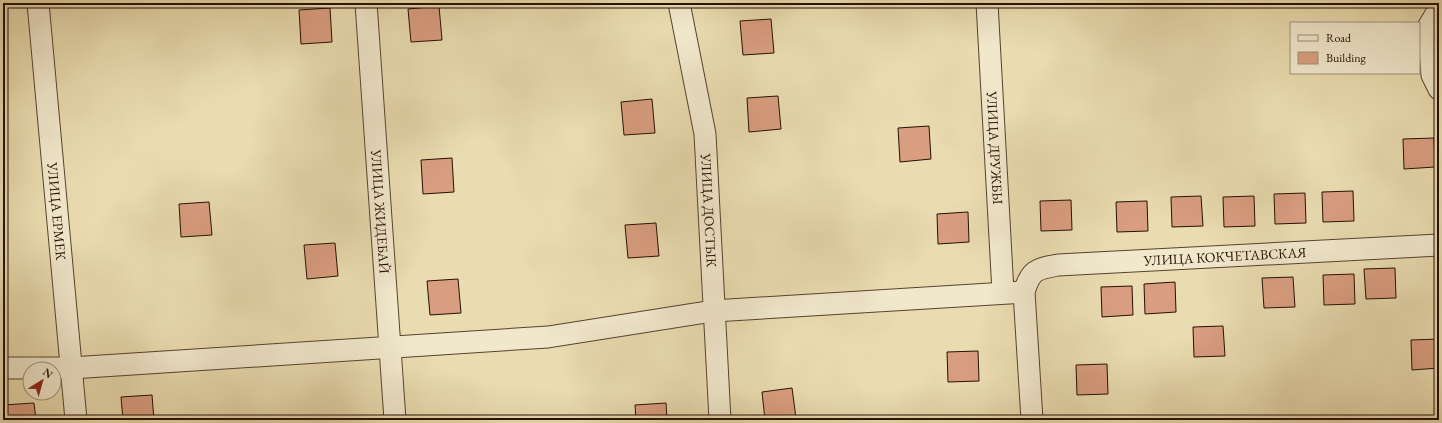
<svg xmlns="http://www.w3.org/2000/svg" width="1442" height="423" font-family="'EB Garamond',serif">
<rect width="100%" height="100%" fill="#e9dcb0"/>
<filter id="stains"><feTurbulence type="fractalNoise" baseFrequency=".005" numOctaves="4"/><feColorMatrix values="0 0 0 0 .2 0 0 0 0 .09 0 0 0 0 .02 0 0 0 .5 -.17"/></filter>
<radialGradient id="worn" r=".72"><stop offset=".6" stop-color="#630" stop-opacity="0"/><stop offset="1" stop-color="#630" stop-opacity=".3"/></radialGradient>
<!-- building -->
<path fill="#d99e80" stroke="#270f04" d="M439 6 442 40 411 42 408 9Z
M330 8 332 42 301 44 299 10Z
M771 19 774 53 743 55 740 21Z
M778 96 781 129 749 132 747 98Z
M652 99 655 133 624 135 621 102Z
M929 126 931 159 900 162 898 128Z
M1434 138 1435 167 1404 169 1403 139Z
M452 158 454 192 423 194 421 160Z
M1353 191 1354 221 1323 222 1322 192Z
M1305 193 1306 223 1275 224 1274 194Z
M1201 196 1203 226 1172 227 1171 197Z
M1254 196 1255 226 1224 227 1223 197Z
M1071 200 1072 230 1041 231 1040 201Z
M1147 201 1148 231 1117 232 1116 202Z
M209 202 212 235 181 237 179 204Z
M968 212 969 242 938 244 937 214Z
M656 223 659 256 628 258 625 225Z
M335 243 338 276 307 279 304 245Z
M1395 268 1396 298 1366 299 1364 269Z
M1354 274 1355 304 1324 305 1323 275Z
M1293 277 1295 307 1264 308 1262 278Z
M458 279 461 313 430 315 427 281Z
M1175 282 1176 312 1145 314 1144 284Z
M1132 286 1133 315 1102 317 1101 287Z
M1223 326 1225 356 1194 357 1193 327Z
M1439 339V368L1412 370 1411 340Z
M978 351 979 381 948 382 947 352Z
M1107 364 1108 394 1077 395 1076 365Z
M792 388 796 418 765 420 762 392Z
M152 395 154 420H123L121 397Z
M34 403 36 420H5L3 405Z
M666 403 667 420H636L635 405Z"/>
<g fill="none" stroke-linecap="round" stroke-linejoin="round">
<!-- street casing -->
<g stroke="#58422f" stroke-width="23">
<g id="street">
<path id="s1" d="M38 3 76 420"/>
<path id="s2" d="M366 3 395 420"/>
<path id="s3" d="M679 3 705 134 720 420"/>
<path id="s4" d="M987 3 1003 292"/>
<path d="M1439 9 1428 27 1432 75 1439 89"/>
<path d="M3 368H71L548 337 713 311 1024 292"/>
<path id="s5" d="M1032 420 1024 292C1031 269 1037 269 1058 265L1439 245"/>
</g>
</g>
<!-- street -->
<use href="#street" stroke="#f1e8cc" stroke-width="21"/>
</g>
<g text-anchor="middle" stroke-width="3" stroke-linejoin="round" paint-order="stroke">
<!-- street labels -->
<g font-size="14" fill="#270f04" stroke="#f1e8cc">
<text dy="5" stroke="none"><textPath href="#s4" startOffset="145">УЛИЦА ДРУЖБЫ</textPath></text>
<text dy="5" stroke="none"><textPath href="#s3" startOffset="210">УЛИЦА ДОСТЫК</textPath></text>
<text dy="5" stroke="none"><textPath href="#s1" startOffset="209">УЛИЦА ЕРМЕК</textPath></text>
<text dy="5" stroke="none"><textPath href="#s2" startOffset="209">УЛИЦА ЖИДЕБАЙ</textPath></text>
<text dy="5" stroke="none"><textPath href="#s5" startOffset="343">УЛИЦА КОКЧЕТАВСКАЯ</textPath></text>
</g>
</g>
<!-- margin -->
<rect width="1442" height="423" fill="none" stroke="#e9dcb0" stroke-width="16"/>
<rect x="4" y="4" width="1434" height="415" fill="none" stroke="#270f04" stroke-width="2"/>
<rect x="8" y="8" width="1426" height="407" fill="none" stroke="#270f04"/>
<!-- legend -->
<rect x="1290" y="22" width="130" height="52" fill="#f1e8cc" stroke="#a0917c"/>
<rect x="1298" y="35" width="20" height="6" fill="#f1e8cc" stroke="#a0917c"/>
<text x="1326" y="42" font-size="12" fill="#270f04">Road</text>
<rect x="1298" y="52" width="20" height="12" fill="#d99e80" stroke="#a0917c"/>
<text x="1326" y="62" font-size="12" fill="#270f04">Building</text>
<!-- north arrow -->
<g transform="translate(42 381) rotate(37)"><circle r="19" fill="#f1e8cc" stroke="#a0917c"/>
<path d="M0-3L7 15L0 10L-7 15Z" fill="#8f2418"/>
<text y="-6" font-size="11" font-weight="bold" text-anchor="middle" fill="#270f04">N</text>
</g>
<rect width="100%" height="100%" filter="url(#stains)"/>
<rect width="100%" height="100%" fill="url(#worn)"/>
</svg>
